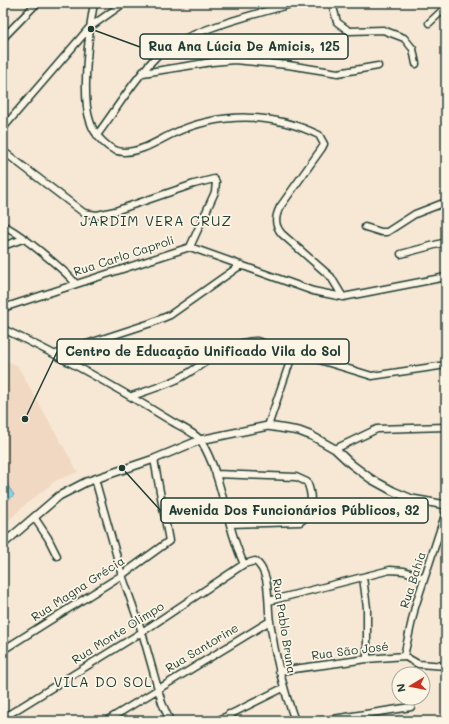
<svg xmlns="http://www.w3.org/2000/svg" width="449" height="724" font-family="Mali,sans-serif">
<rect width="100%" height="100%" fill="#f7e8d5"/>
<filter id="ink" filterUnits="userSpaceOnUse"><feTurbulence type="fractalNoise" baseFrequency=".025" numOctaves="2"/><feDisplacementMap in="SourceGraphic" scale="8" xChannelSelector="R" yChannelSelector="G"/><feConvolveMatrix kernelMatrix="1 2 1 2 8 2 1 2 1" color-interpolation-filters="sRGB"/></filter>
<g filter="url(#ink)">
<!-- built -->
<path fill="#f1d8c2" d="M3 360 17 365 78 472 57 480 26 504 3 526Z"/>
<!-- water -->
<path fill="#8cd3ee" stroke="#6097a4" d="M3 479 14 495 3 504Z"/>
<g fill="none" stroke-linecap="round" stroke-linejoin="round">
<!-- minor casing -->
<g stroke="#1f3d34" stroke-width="9">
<path id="minor" d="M94 3C89 30 81 96 90 121 94 135 109 152 124 152 142 152 157 141 172 134 220 112 272 112 319 135L324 144 322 148 280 207C275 217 274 225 282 234L331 277 343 297
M332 3 337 22 349 31 383 30 404 38 413 49 416 64
M429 23 446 7
M3 38 37 3
M143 73 212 62 234 60 288 65 338 73 378 66
M3 128 90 27 124 3
M97 135C116 110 134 79 156 57 180 32 260 13 295 3
M3 151 84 213 97 215 115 211 194 184 214 179 216 182 215 192 190 247
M3 226C14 228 67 272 75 283
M365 227 381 232H387L415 214 446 202
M3 246 23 239
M401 254 446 242
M3 308 190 247 313 291 343 297 446 277
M3 329C61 356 116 387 171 421 179 426 196 433 201 441 224 479 225 525 244 564
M56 354 151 323 170 315 241 265
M132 396C147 391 163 386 178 379 205 365 226 341 257 341L372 376 446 365
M268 426 293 353
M335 449 377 429 446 427
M216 474 296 477 307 482C313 496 313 513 300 522L230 524
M95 479 122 575 142 632 162 703 170 721
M34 517 48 538 57 556
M363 577 367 608V659
M269 601 390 570 404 571 424 578
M3 650 122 575 169 541 154 459
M404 656 415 607 446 512
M279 671 367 659 404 656 418 664 446 666
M229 714 233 721
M3 718 142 632 244 564 255 561C261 565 264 572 266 579 269 593 268 608 270 622 275 656 283 689 295 721
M106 721 270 621
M217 721 283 688
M320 721 411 707"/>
</g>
<!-- tertiary casing -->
<g stroke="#1f3d34" stroke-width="10">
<path id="tertiary" d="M3 544 59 496 86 482 154 459 200 440 268 426 299 431 312 436 335 449 351 464 371 479 393 491 412 499 446 505"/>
</g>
<!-- minor -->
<use href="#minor" stroke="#fcf5e5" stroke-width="6"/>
<!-- tertiary -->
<use href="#tertiary" stroke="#fcf5e5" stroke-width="7"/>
</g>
</g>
<g text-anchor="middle" stroke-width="3.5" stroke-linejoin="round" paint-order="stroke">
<!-- street labels -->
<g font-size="12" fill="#1f3d34" stroke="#fcf5e5">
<text transform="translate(124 256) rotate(-18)" y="4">Rua Carlo Caproli</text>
<text transform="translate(413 580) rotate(-72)" y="4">Rua Bahía</text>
<text transform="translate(78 589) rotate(-33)" y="4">Rua Magna Grécia</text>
<text transform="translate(284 626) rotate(81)" y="4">Rua Pablo Bruna</text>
<text transform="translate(118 633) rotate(-32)" y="4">Rua Monte Olimpo</text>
<text transform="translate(202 648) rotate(-31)" y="4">Rua Santorine</text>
<text transform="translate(350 651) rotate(-7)" y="4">Rua São José</text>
</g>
<!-- quarter labels -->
<g font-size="14" letter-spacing="1" fill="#1f3d34" stroke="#fcf5e5">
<text x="156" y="226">JARDIM VERA CRUZ</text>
<text x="103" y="687">VILA DO SOL</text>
</g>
</g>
<!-- callouts -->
<path fill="none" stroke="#1f3d34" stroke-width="1.5" d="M91 29L140 47M25 419L57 352M122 468L161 511"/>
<g fill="#1f3d34" stroke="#fcf5e5" stroke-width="1.5">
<circle cx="91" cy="29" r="4"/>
<circle cx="25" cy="419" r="4"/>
<circle cx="122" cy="468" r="4"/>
</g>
<g fill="#fcf5e5" stroke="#1f3d34" stroke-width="1.5">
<rect x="140" y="34" width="208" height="25" rx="4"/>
<rect x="57" y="339" width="292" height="25" rx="4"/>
<rect x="161" y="498" width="267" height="25" rx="4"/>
</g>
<g font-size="13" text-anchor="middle" font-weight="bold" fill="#1f3d34">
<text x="244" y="51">Rua Ana Lúcia De Amicis, 125</text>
<text x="203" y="356">Centro de Educação Unificado Vila do Sol</text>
<text x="294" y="515">Avenida Dos Funcionários Públicos, 32</text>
</g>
<!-- margin -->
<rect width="449" height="724" fill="none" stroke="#fcf5e5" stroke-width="16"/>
<rect x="8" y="8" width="433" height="708" fill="none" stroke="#1f3d34" stroke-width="1.5" filter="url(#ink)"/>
<!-- north arrow -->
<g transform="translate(411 686) rotate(260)"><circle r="19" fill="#fcf5e5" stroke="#a4ab9e"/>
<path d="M0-3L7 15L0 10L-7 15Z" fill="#c8321e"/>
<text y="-6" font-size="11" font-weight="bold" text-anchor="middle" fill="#1f3d34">N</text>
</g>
</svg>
